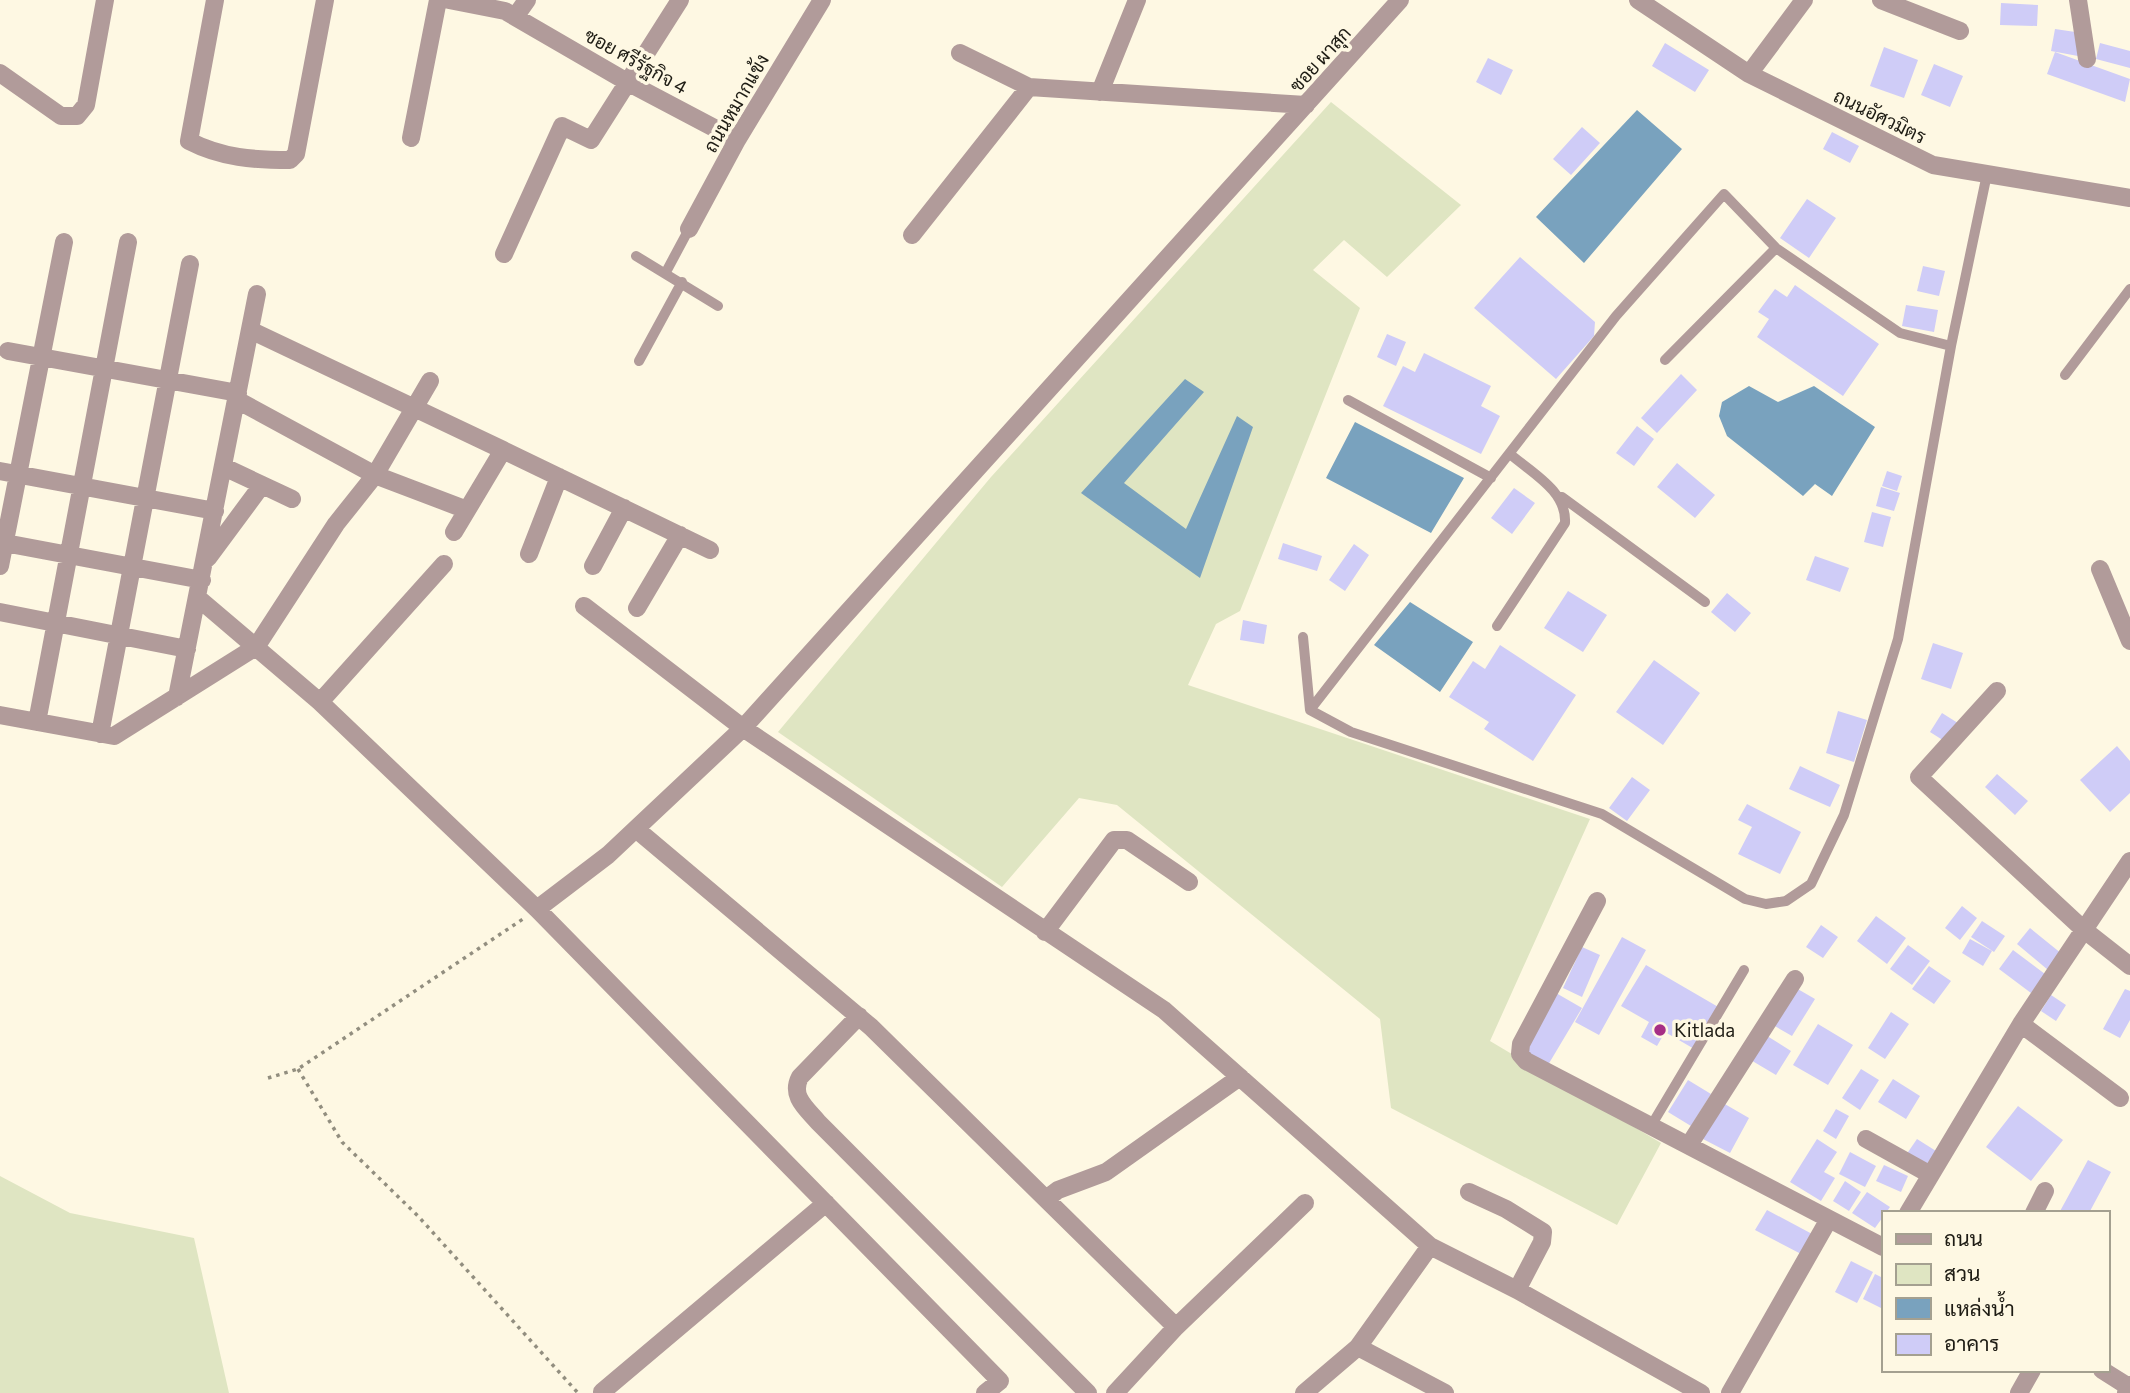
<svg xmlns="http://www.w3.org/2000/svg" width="2130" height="1393" font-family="Commissioner,Sarabun,sans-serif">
<rect width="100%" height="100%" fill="#fef8e3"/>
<!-- green -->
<path fill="#dfe5c2" d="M1331 102 1461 205 1387 277 1344 240 1313 270 1360 308 1240 611 1216 624 1188 685 1590 819 1490 1041 1661 1143 1617 1225 1391 1108 1380 1019 1117 805 1079 798 1002 887 778 732 991 477Z
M0 1176 70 1213 194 1238 229 1393H0Z"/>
<!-- water -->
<path fill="#79a2be" d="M1637 110 1682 149 1584 263 1536 217Z
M1185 379 1204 392 1124 483 1186 529 1237 416 1253 427 1200 578 1081 493Z
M1749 386 1778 402 1814 386 1875 427 1832 496 1815 484 1803 496 1727 436 1719 416 1722 402Z
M1355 422 1464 478 1431 533 1326 478Z
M1410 602 1473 642 1440 692 1374 645Z"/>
<!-- building -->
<path fill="#cfccf7" d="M2001 3 2038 5 2037 26 2000 25Z
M2055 29 2082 33 2078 56 2051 51Z
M1665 43 1709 70 1695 92 1652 66Z
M2100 43 2130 51V68L2096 59Z
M1884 47 1918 60 1904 98 1870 86Z
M2055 52 2130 79 2125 102 2047 74Z
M1488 58 1513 70 1501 95 1476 82Z
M1934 64 1963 76 1950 107 1921 95Z
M1582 127 1600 143 1571 175 1553 159Z
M1832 132 1859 146 1850 163 1823 149Z
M1807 199 1836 218 1809 258 1780 238Z
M1520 257 1595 322 1594 336 1556 379 1474 308Z
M1923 266 1945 271 1939 296 1917 291Z
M1795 285 1879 344 1843 396 1757 337 1769 319 1758 312 1775 289 1787 297Z
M1906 305 1938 310 1934 332 1902 326Z
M1387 334 1406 342 1396 366 1377 357Z
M1424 353 1491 386 1481 406 1500 416 1481 454 1383 406 1403 366 1415 372Z
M1681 374 1697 390 1657 433 1641 418Z
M1637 426 1654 439 1634 466 1616 453Z
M1677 463 1715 495 1695 518 1657 487Z
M1887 471 1902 476 1897 491 1882 486Z
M1881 487 1900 493 1894 511 1876 506Z
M1514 488 1535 503 1512 534 1491 518Z
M1872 512 1891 517 1883 547 1864 542Z
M1283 543 1322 556 1317 571 1278 559Z
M1354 544 1369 555 1345 591 1329 580Z
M1815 556 1849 568 1840 592 1806 580Z
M1568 591 1607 615 1583 652 1544 628Z
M1727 593 1751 613 1735 632 1711 612Z
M1243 620 1267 625 1264 644 1240 640Z
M1933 643 1963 653 1951 689 1921 679Z
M1500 645 1576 695 1533 761 1484 729 1489 722 1449 697 1473 661 1485 669Z
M1654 660 1700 693 1663 745 1616 712Z
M1838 711 1867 720 1854 762 1826 753Z
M1942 713 1961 725 1949 744 1930 732Z
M2117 746 2130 761V793L2110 812 2080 780Z
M1800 766 1840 785 1830 807 1789 789Z
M1997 774 2028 801 2015 815 1985 787Z
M1632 777 1650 790 1627 821 1609 808Z
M1747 804 1801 832 1780 874 1738 854 1752 827 1738 820Z
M1962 906 1977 918 1960 940 1945 928Z
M1876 916 1906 938 1887 964 1857 941Z
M1982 921 2005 936 1994 952 1971 937Z
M1821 925 1838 937 1823 958 1806 947Z
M2030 928 2062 954 2048 970 2017 944Z
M1622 937 1646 950 1599 1035 1575 1022Z
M1970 939 1992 951 1983 966 1962 953Z
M1908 945 1930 961 1912 985 1890 969Z
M1582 947 1600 955 1582 997 1563 988Z
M2013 950 2045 974 2031 993 1999 969Z
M1646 965 1720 1008 1696 1050 1665 1032 1657 1046 1641 1037 1649 1022 1621 1006Z
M1929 966 1951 981 1934 1004 1912 989Z
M1796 988 1815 999 1792 1036 1773 1025Z
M2125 989 2130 991V1020L2120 1038 2103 1029Z
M1556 993 1582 1008 1548 1065 1522 1049Z
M2051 995 2066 1005 2056 1021 2041 1011Z
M1891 1012 1909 1024 1885 1059 1868 1048Z
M1818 1024 1853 1045 1828 1085 1793 1065Z
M1764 1034 1791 1051 1776 1075 1749 1059Z
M1861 1069 1879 1080 1860 1110 1842 1098Z
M1893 1079 1920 1096 1906 1119 1878 1102Z
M1688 1080 1711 1094 1691 1126 1668 1112Z
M1723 1103 1749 1118 1730 1153 1703 1139Z
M2018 1106 2063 1140 2031 1181 1986 1147Z
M1836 1109 1849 1116 1836 1139 1823 1131Z
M1817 1139 1837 1152 1824 1172 1835 1178 1821 1201 1790 1182Z
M1917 1139 1936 1151 1925 1167 1906 1155Z
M1850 1152 1876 1166 1865 1187 1839 1174Z
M2088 1160 2111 1172 2089 1213H2059Z
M1884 1165 1908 1176 1901 1192 1876 1181Z
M1845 1181 1861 1192 1849 1211 1833 1201Z
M1867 1192 1890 1207 1875 1228 1852 1213Z
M1767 1210 1814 1235 1803 1255 1755 1230Z
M1851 1261 1873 1272 1857 1303 1835 1292Z
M1875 1274 1883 1278 1881 1308 1863 1299Z"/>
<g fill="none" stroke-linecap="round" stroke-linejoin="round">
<!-- path -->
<path stroke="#928e7f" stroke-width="3.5" stroke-dasharray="3.5 5" stroke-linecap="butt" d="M298 1069 342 1142 418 1216 578 1393
M268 1078 298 1069 523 919"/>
<!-- service -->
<path stroke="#b19b9a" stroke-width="10" d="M636 256 718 306
M666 272 689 229
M1665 360 1776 248
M639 361 682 282
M2065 375 2130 289
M1348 400 1491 478
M1562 497 1705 602
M1497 626 1565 523C1567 491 1532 473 1510 454
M1303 637 1310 710 1351 732 1602 814 1745 899 1766 904 1786 901 1811 884 1844 815 1898 639 1951 346 1987 174
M1310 710 1616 316 1724 194 1776 248 1900 333 1951 346
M1651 1126 1744 970"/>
<!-- minor -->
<path stroke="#b19b9a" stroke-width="18" d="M215 0 189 141C222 158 254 160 290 160L296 154 325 0
M449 0 505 11 629 83 737 140
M1638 0 1749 74 1933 165 2130 198
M1881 0 1960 31
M2078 0 2087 59
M515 17 527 0
M960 53 1029 87 1306 105
M0 73 61 116H77L86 105 105 0
M1749 74 1804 0
M1100 92 1137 0
M411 138 438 0
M689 229 737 140 822 0
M912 235 1029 87
M504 254 562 126 591 140 680 0
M250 330 503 450 454 532
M8 351 238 393
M237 400 375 475 467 510
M503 450 710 550
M224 467 292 499
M0 471 215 511
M0 542 202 580
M529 554 559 477
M208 558 262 485
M444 564 320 702 537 909 1000 1381 985 1393
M0 566 64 242
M593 566 624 508
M2100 569 2130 641
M198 598 320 702
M584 606 743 728 1164 1010 1430 1246 1517 1290 1701 1393
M637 608 680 535
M0 612 187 649
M1997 691 1919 777 2083 929 2130 966
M177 697 257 294
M0 715 114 736 256 647 336 524 375 475 430 381
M37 722 128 242
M100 734 190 264
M636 829 871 1027 1176 1327 1115 1393
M1597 901 1521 1044 1520 1054 1526 1061 1883 1247
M537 909 608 855 743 728 1400 0
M1045 932 1114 840H1127L1189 882
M859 1016 800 1077C790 1096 806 1108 818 1122L1088 1393
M2021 1024 2120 1098
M1866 1139 1929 1174
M1689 1145 1795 979
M1469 1192 1506 1209 1543 1232 1542 1242 1517 1290
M1046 1199 1058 1190 1106 1172 1240 1077
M1908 1213 2021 1024 2130 861
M2034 1213 2045 1191
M1430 1246 1358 1347 1445 1393
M1176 1327 1305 1203
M2102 1370 2129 1387
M602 1392 826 1203
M1304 1393 1358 1347
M1730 1393 1829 1219
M2019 1393 2032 1370"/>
<!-- tertiary -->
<path stroke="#b19b9a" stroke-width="18" d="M2126 1393 2130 1385"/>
</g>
<!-- markers -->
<circle fill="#a62e85" stroke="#fef8e3" stroke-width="2.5" cx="1660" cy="1030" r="7"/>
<g text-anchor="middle" stroke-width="7" stroke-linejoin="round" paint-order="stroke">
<!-- street labels -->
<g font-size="19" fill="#1e1c14" stroke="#fef8e3">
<text transform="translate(1320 59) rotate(-48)" y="7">ซอย ผาสุก</text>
<text transform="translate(636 61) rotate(29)" y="7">ซอย ศรีรัฐกิจ 4</text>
<text transform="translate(736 103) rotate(-60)" y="7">ถนนหมากแข้ง</text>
<text transform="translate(1880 116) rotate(26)" y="7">ถนนอัศวมิตร</text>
</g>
<!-- poi labels -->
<g font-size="19" fill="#1e1c14" stroke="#fef8e3" text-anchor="start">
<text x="1674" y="1037">Kitlada</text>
</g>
</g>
<!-- legend -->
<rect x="1882" y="1211" width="228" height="161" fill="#fef8e3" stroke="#a4a090" stroke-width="2"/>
<rect x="1896" y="1234" width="35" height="10" fill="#b19b9a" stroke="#a4a090" stroke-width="2"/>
<text x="1944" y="1246" font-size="21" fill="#1e1c14">ถนน</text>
<rect x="1896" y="1264" width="35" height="21" fill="#dfe5c2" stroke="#a4a090" stroke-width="2"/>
<text x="1944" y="1281" font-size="21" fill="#1e1c14">สวน</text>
<rect x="1896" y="1298" width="35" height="21" fill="#79a2be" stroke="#a4a090" stroke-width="2"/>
<text x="1944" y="1316" font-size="21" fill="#1e1c14">แหล่งน้ำ</text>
<rect x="1896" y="1334" width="35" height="21" fill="#cfccf7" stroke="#a4a090" stroke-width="2"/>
<text x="1944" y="1351" font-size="21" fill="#1e1c14">อาคาร</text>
</svg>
